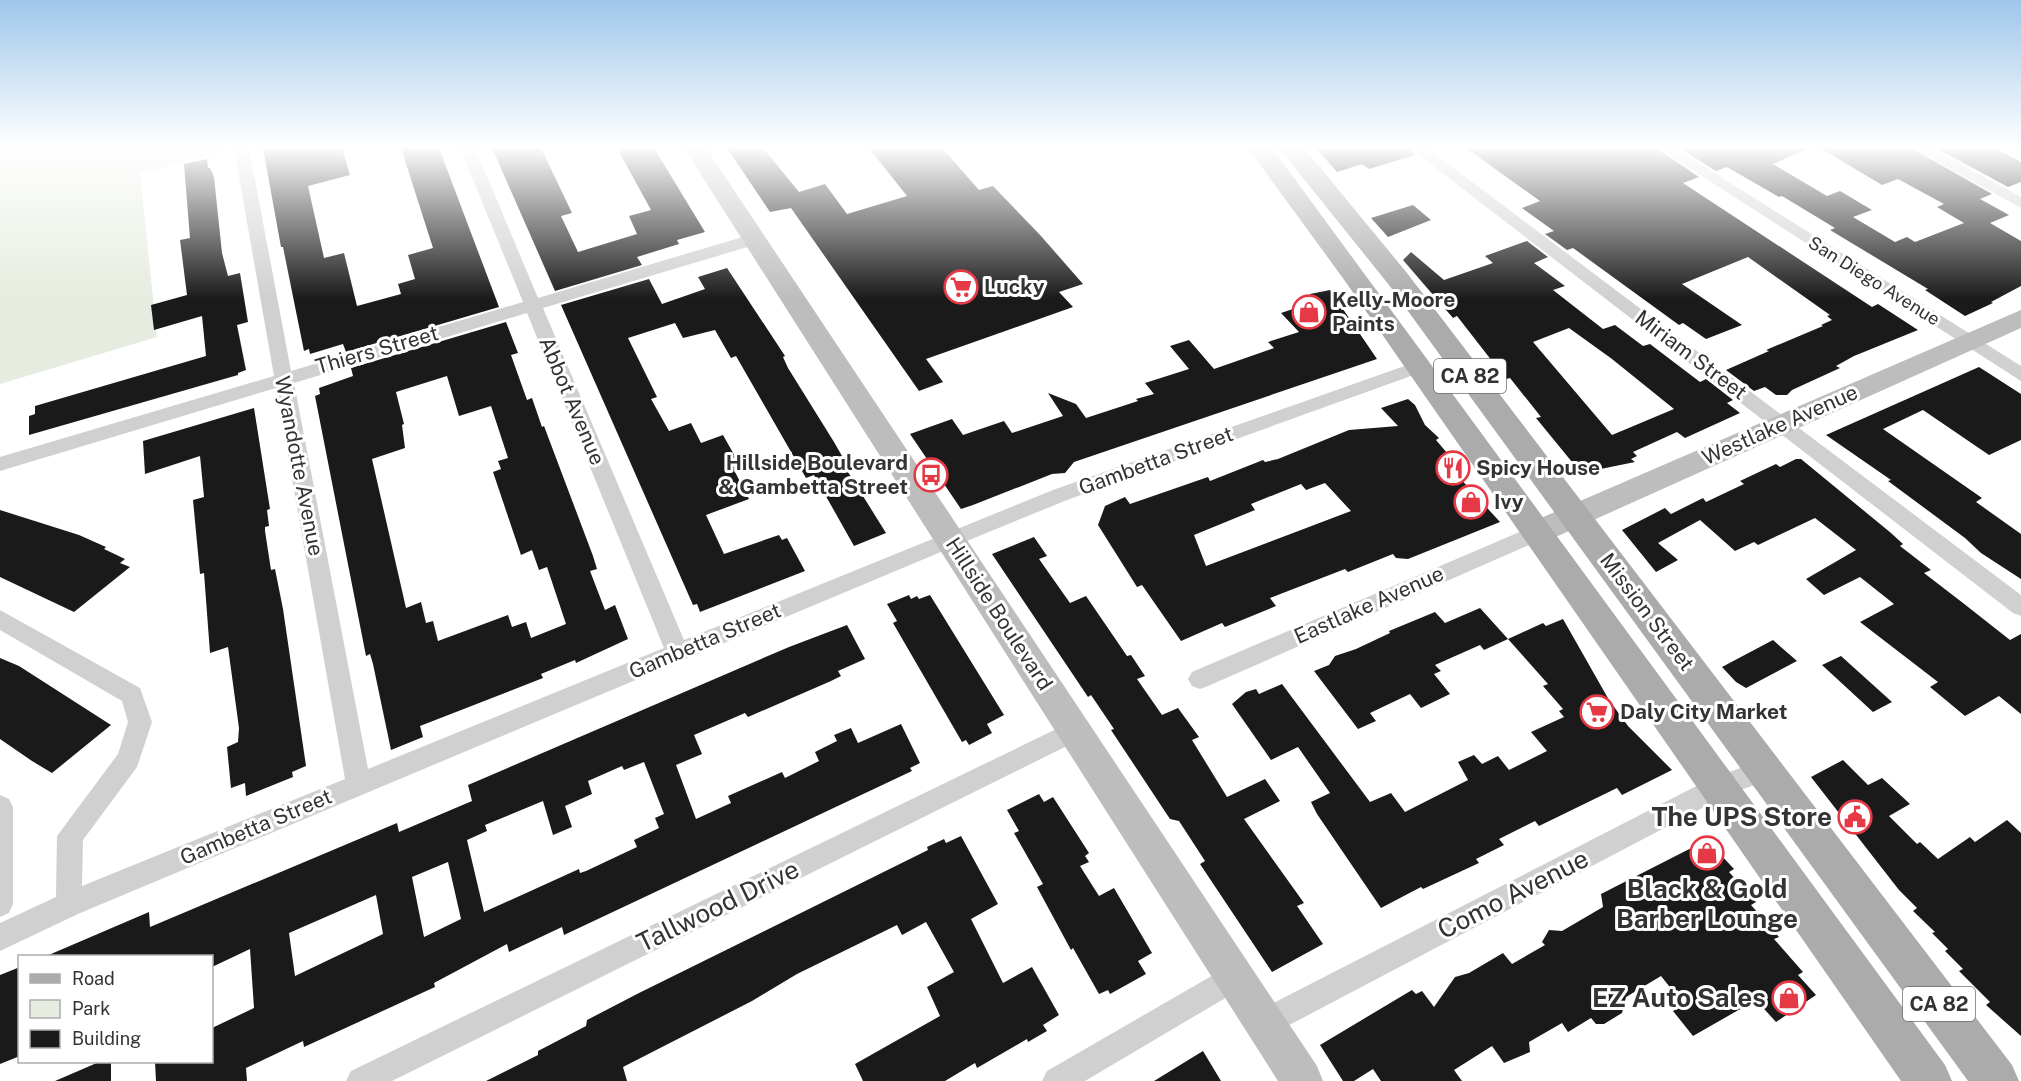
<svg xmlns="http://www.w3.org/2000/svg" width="2021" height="1081" font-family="'Public Sans',sans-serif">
<rect width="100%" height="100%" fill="#fff"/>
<!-- green -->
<path fill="#e6ecdf" d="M0 148H228L226 152 140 173 157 337 0 384Z"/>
<!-- building -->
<path fill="#1a1a1a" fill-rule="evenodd" d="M263 148H342L350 175 308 186 324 258 344 253 357 306 401 294 398 284 415 279 408 255 433 248 401 148H439L499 307 346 352 343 344 310 354 309 349 304 351 283 247H281Z
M492 148H541L572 213 561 216 578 252 637 234 629 216 651 210 617 148H654L705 232 677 240 679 244 637 257 642 265 555 291Z
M727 148H763L799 192 825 184 847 214 907 196 869 148H942L979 190 993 186 1041 236 1083 284 1059 292 1073 307 926 359 943 382 919 391 791 208 770 212Z
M1316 148H1408L1415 155 1369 169 1362 164 1337 172Z
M1466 148H1656L1699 177 1683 183 1872 307 1878 304 1918 330 1854 356 1836 366 1840 368 1792 390 1787 395H1776L1765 387 1754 391 1726 370 1769 351 1766 350 1823 326 1821 325 1832 320 1827 316 1830 315 1748 257 1682 284 1742 325 1706 339 1683 323 1679 325 1573 248 1567 250 1545 234 1554 231 1522 208 1540 201Z
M1679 148H1809L1773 164 1827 196 1840 191 1872 210 1853 217 1895 242 1907 237 1915 242 1964 223 1937 207 1944 204 1898 179 1882 185 1820 148H1911L1992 194 1980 199 2009 215 1990 223 2021 241V286L1991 302 1993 303 1965 316 1925 290 1928 289 1830 230 1835 228 1782 196 1779 197 1727 167 1716 171Z
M1936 148H1995L2021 162V182L2008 187Z
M207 159 208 168H210L214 177 222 253 228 276 240 273 248 322 237 325 246 370 238 373V375L29 435V416L35 414V406L206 356 202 316 154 330 151 305 187 295 180 240 190 238 184 164Z
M1413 205 1431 220 1388 237 1371 218Z
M1527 241 1548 257 1534 263 1565 286 1553 290 1603 329 1615 325 1643 346 1650 344 1700 382 1706 379 1733 400 1727 403 1740 413 1685 438 1677 432 1633 452 1637 456 1631 459 1635 462 1581 473 1536 418 1541 417 1510 378 1506 379 1457 316 1453 318 1403 260 1411 252 1444 280 1493 263 1485 256ZM1569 328 1612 359 1674 409 1612 435 1533 342Z
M727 268 785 356 783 357 788 368 834 442 846 463 843 464 886 533 854 546 814 475 806 478 736 356 731 358 715 330 683 338 675 323 628 338 657 397 651 399 669 431 691 423 701 443 723 435 741 467 734 470 749 499 706 515 724 554 779 535 782 540 787 538 805 571 700 612 697 604 693 605 561 305 649 279 662 304 705 289 698 277Z
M1330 290 1377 359 1074 462 1065 473 1052 474 973 505 961 509 910 434 952 419 963 435 1004 421 1012 433 1063 416 1048 393 1076 404 1086 418 1138 401 1136 399 1154 394 1145 383 1189 369 1170 346 1189 340 1214 369 1274 348 1268 342 1299 332 1281 313 1314 302 1310 294Z
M506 322 518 353 511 355 527 400 532 398 542 427 544 426 593 556 597 569 590 571 605 610 615 605 628 639 576 663 575 660 541 674 543 678 420 726 423 737 391 750 373 664 370 654 366 656 315 396 320 394 319 388 353 376 351 368ZM447 376 459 416 491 406 508 458 498 461 501 469 493 472 521 555 532 550 539 570 547 567 566 624 531 638 526 622 512 627 508 615 438 641 433 621 426 623 421 602 406 608 372 459 405 448 402 425 404 424 396 392Z
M1979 367 2021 394V440L1989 455 1923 410 1883 429 1982 498 1976 502 2021 534V579L1981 553 1965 538 1888 481 1891 480 1826 435Z
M1408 399 1415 405 1425 425 1439 438 1436 440 1465 474 1458 476 1500 522 1408 559 1396 558 1393 554 1348 572 1345 569 1270 598 1276 606 1225 627 1222 623 1181 641 1142 585 1137 587 1098 525 1105 506 1125 497 1130 504 1208 477 1210 481 1263 460 1265 462 1278 459 1349 430 1398 426 1381 408ZM1325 483 1351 511 1206 566 1194 535 1255 510 1251 504 1301 484 1306 490Z
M254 408 270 509 267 510 269 526 265 527V531L271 570 275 569 283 609 306 766 292 772 293 777 246 796 245 783 231 788 227 747 238 742 239 728 228 647 210 653 204 573 200 574 193 500 204 497 200 456 145 474 143 441Z
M1796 459H1801L1891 533 1903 544 1900 546 1931 570 1924 573 1963 603 2010 640 2021 634V714L1999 696 1965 716 1930 687 1938 682 1860 622 1894 604 1860 577 1824 595 1806 579 1856 550 1815 518 1758 545 1754 542 1735 551 1700 520 1658 543 1678 560 1656 572 1622 530 1665 508 1671 514 1703 498 1706 502 1744 484 1740 481 1776 464 1780 467Z
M0 510 79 535 106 547 104 549 125 559 120 563 130 567 74 612 0 577Z
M1034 537 1047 556 1039 559 1070 603 1086 596 1127 656 1131 655 1145 676 1137 679 1162 715 1178 708 1199 737 1192 740 1227 797 1265 779 1280 801 1244 819 1304 903 1297 906 1323 944 1272 972 1200 864 1205 861 1179 821 1170 819 1111 730 1114 729 1091 695 1088 697 992 554Z
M909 595 911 599 917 596 919 599 930 595 1004 715 987 724 992 733 969 745 966 740 962 742 893 623 897 621 887 604Z
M1480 608 1508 639 1484 650 1480 645 1435 665 1441 671 1434 674 1450 694 1421 708 1410 694 1370 713 1376 721 1358 729 1314 671 1329 665 1335 656 1356 649 1390 633 1389 631 1435 612 1445 623Z
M1563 619 1609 700 1628 726 1672 770 1622 795 1617 788 1539 826 1535 821 1499 839 1504 845 1476 859 1479 863 1423 889 1421 887 1381 908 1317 814 1311 802 1330 793 1298 747 1271 760 1232 704 1246 692 1256 689 1259 694 1282 684 1370 802 1391 793 1405 812 1468 780 1458 762 1474 755 1482 764 1498 756 1509 770 1547 751 1531 732 1564 717 1559 711 1563 709 1543 686 1548 684 1508 639 1543 623 1546 626Z
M847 625 865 659 838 671 841 676 831 681 748 717 745 713 694 735 702 754 676 765 696 819 731 803 728 796 782 772 785 778 819 761 815 752 837 741 834 735 851 728 858 743 901 724 920 763 910 768 912 771 564 935 562 927 509 952 507 944 434 983 435 987 304 1047 303 1041 246 1068 247 1081H156L155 1062H212V1028L254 1008 250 949 212 967V957H44L149 912 150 927 397 823 399 832 472 801 468 785 789 647ZM644 762 664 814 655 818 659 828 634 840 637 847 586 871 580 873 579 869 484 912 467 840 487 831 485 825 543 801 553 835 572 827 565 806 592 794 588 781 622 766 624 770ZM448 862 461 919 424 937 412 877ZM376 895 383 934 295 976 289 933Z
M1773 640 1797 661 1746 688 1736 682 1722 667Z
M1841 656 1892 702 1873 712 1822 665Z
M0 658 19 666 111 725 52 773 32 761 0 739Z
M1843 760 1868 785 1882 778 1910 804 1889 816 1917 844 1920 842 1938 859 1970 837 1975 842 2007 820 2021 833V1036L1986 1005 1990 1002 1959 971 1963 969 1945 951 1948 949 1932 933 1935 932 1913 911 1917 908 1899 890 1811 777Z
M1039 794 1044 802 1053 797 1089 853 1085 856 1089 862 1080 866 1099 896 1114 888 1152 953 1138 961 1146 974 1110 994 1108 990 1099 994 1073 948 1071 950 1037 887 1043 884 1014 833 1019 831 1007 810Z
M961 836 998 904 971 919 1003 983 1032 967 1059 1015 1043 1025 1047 1031 1028 1042 1027 1039 977 1068 975 1063 945 1081H863L855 1064 940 1016 927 987 954 972 926 922 902 935 897 925 797 974 752 1001 623 1067 627 1081H486L538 1055V1051L586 1026 587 1020 639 993 928 850 927 847 944 839 946 843Z
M1707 840 1734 869 1729 872 1756 902 1751 905 1779 937 1774 939 1803 972 1798 975 1816 995 1776 1022 1756 1000 1693 1036 1673 1011 1684 1005 1661 976 1626 997 1622 1013 1604 1024H1596L1591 1018 1568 1032 1562 1023 1529 1042 1530 1052 1504 1063 1492 1046 1454 1070 1462 1081H1381L1373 1069 1354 1081H1343L1320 1045 1412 990 1416 994 1422 991 1434 1007 1455 977 1469 973 1503 953 1512 964 1545 945 1542 942 1549 930 1562 931 1603 907 1601 894Z
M20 967V1056L0 1064V975Z
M1203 1051 1221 1081H1154Z
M99 1062H111V1081H55Z"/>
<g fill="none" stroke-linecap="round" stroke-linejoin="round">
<!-- street -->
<path fill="#d0d0d0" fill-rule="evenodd" d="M234 148H249L291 371 523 302 460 148H475L538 298 749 235H761L763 239 761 243 543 308 684 640 1053 490 1413 363H1425L1428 367 1425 371 1067 500 979 536 78 914 0 951V923L56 897 57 836 118 754 128 722 122 701 0 630V610L140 688 152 722 137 767 83 840 82 886 345 779 276 388 0 471V457L274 376ZM527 313 664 648 368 769 294 383Z
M1410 148H1427L2021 595V616L2013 613Z
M1658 148H1675L2021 366V381Z
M1913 148H1931L2021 197V208Z
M1538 524 1545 526 1548 532 1545 538 1208 686 1200 689 1192 686 1188 679 1192 672Z
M1075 720 1083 724 1087 731 1083 738 392 1081H346L351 1071Z
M1765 759 1774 762 1777 770 1774 778 1727 795 1274 1033 1264 1037 1254 1033 1250 1023 1254 1013 1710 779Z
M0 795 9 799 13 807V904L9 913 0 917Z
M1234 963 1244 967 1248 977 1244 987 1085 1081H1042L1047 1071Z"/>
<!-- secondary -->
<path fill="#bdbdbd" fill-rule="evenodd" d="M684 148H706L1317 1066 1323 1081H1278Z
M2021 310V328L1549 540 1538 544 1527 540 1523 532 1527 524Z"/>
<!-- primary -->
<path fill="#ababab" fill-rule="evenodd" d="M1248 148H1272L1945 1065 1952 1081H1901L1345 281Z
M1279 148H1304L1407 273 2012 1065 2019 1081H1968L1389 285Z"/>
</g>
<!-- sky -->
<linearGradient id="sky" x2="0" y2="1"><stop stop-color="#9ec6ea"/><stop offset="0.49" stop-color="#fff"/><stop offset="1" stop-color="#fff" stop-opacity="0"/></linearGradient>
<rect width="2021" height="299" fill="url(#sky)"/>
<!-- icons -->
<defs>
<g id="supermarket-ring" transform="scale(1.725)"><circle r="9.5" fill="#fff" stroke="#e63946" stroke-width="1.5"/><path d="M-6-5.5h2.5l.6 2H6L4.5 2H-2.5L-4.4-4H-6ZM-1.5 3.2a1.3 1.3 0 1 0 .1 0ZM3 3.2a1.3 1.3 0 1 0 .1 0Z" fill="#e63946"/></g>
<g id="shop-ring" transform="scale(1.725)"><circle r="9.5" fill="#fff" stroke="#e63946" stroke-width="1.5"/><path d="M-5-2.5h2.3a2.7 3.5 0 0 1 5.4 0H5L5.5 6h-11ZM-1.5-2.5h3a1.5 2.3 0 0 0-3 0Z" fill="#e63946"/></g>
<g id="restaurant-ring" transform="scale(1.725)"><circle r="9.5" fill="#fff" stroke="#e63946" stroke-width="1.5"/><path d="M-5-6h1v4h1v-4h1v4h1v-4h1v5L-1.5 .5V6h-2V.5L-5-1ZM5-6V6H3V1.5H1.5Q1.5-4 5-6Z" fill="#e63946"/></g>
<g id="bus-ring" transform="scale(1.725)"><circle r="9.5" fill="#fff" stroke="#e63946" stroke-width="1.5"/><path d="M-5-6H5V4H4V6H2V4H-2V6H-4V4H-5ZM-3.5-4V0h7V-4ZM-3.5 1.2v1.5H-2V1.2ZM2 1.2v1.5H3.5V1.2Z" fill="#e63946"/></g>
<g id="civic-ring" transform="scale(1.725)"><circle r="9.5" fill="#fff" stroke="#e63946" stroke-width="1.5"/><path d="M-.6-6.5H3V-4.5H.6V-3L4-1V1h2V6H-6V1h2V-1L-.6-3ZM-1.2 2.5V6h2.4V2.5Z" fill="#e63946"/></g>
</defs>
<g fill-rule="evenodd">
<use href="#supermarket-ring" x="961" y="287"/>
<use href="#shop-ring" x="1309" y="312"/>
<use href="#restaurant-ring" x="1453" y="468"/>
<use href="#bus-ring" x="931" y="475"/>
<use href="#shop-ring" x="1471" y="502"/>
<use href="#supermarket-ring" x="1597" y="712"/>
<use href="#civic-ring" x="1855" y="817"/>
<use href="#shop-ring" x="1707" y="853"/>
<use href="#shop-ring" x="1789" y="998"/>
</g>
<g text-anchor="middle" stroke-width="6" stroke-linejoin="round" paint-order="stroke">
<!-- far-street labels -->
<g font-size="18" fill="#333" stroke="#fff">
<text transform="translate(1874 281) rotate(32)" y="6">San Diego Avenue</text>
</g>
<!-- shield labels -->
<g fill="#fff" stroke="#707070" stroke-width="1.5">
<rect x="1434" y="359" width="72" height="34" rx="4.5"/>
<rect x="1903" y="987" width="72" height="34" rx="4.5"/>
</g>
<g font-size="20" font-weight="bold" fill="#333">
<text x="1470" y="383">CA 82</text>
<text x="1939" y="1011">CA 82</text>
</g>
<!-- poi labels -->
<g font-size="21" font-weight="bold" fill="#333" stroke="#fff" text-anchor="start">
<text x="984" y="294">Lucky</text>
<text x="1332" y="307">Kelly-Moore<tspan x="1332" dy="24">Paints</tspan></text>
<text x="908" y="470" text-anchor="end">Hillside Boulevard<tspan x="908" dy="24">&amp; Gambetta Street</tspan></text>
<text x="1476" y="475">Spicy House</text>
<text x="1494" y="509">Ivy</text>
<text x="1620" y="719">Daly City Market</text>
</g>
<!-- street labels -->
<g font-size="21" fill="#333" stroke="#fff">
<text transform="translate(377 350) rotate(-16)" y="7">Thiers Street</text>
<text transform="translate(1691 355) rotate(37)" y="7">Miriam Street</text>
<text transform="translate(572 401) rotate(67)" y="7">Abbot Avenue</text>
<text transform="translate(1780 425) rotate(-24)" y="7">Westlake Avenue</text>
<text transform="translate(1156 461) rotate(-20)" y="7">Gambetta Street</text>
<text transform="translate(299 466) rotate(79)" y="7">Wyandotte Avenue</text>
<text transform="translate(1369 605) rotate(-24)" y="7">Eastlake Avenue</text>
<text transform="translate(1647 612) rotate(53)" y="7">Mission Street</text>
<text transform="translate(999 614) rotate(57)" y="7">Hillside Boulevard</text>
<text transform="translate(705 641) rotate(-23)" y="7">Gambetta Street</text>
<text transform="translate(256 827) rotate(-23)" y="7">Gambetta Street</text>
</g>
<!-- near-poi labels -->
<g font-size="26" font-weight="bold" fill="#333" stroke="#fff" text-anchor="end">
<text x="1832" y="826">The UPS Store</text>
<text x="1707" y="898" text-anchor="middle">Black &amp; Gold<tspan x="1707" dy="30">Barber Lounge</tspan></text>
<text x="1766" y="1007">EZ Auto Sales</text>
</g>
<!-- near-street labels -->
<g font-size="26" fill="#333" stroke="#fff">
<text transform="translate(1513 894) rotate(-27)" y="9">Como Avenue</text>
<text transform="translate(718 906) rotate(-26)" y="9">Tallwood Drive</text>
</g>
</g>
<!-- legend -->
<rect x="18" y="955" width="195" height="108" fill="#ffffff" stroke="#adadad" stroke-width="1.5"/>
<rect x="30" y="974" width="30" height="9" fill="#ababab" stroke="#adadad" stroke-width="1.5"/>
<text x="72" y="985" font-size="18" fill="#333333">Road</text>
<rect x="30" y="1000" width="30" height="18" fill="#e6ecdf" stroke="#adadad" stroke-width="1.5"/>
<text x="72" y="1015" font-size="18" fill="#333333">Park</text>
<rect x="30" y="1030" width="30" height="18" fill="#1a1a1a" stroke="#adadad" stroke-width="1.5"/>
<text x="72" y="1045" font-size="18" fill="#333333">Building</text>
</svg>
